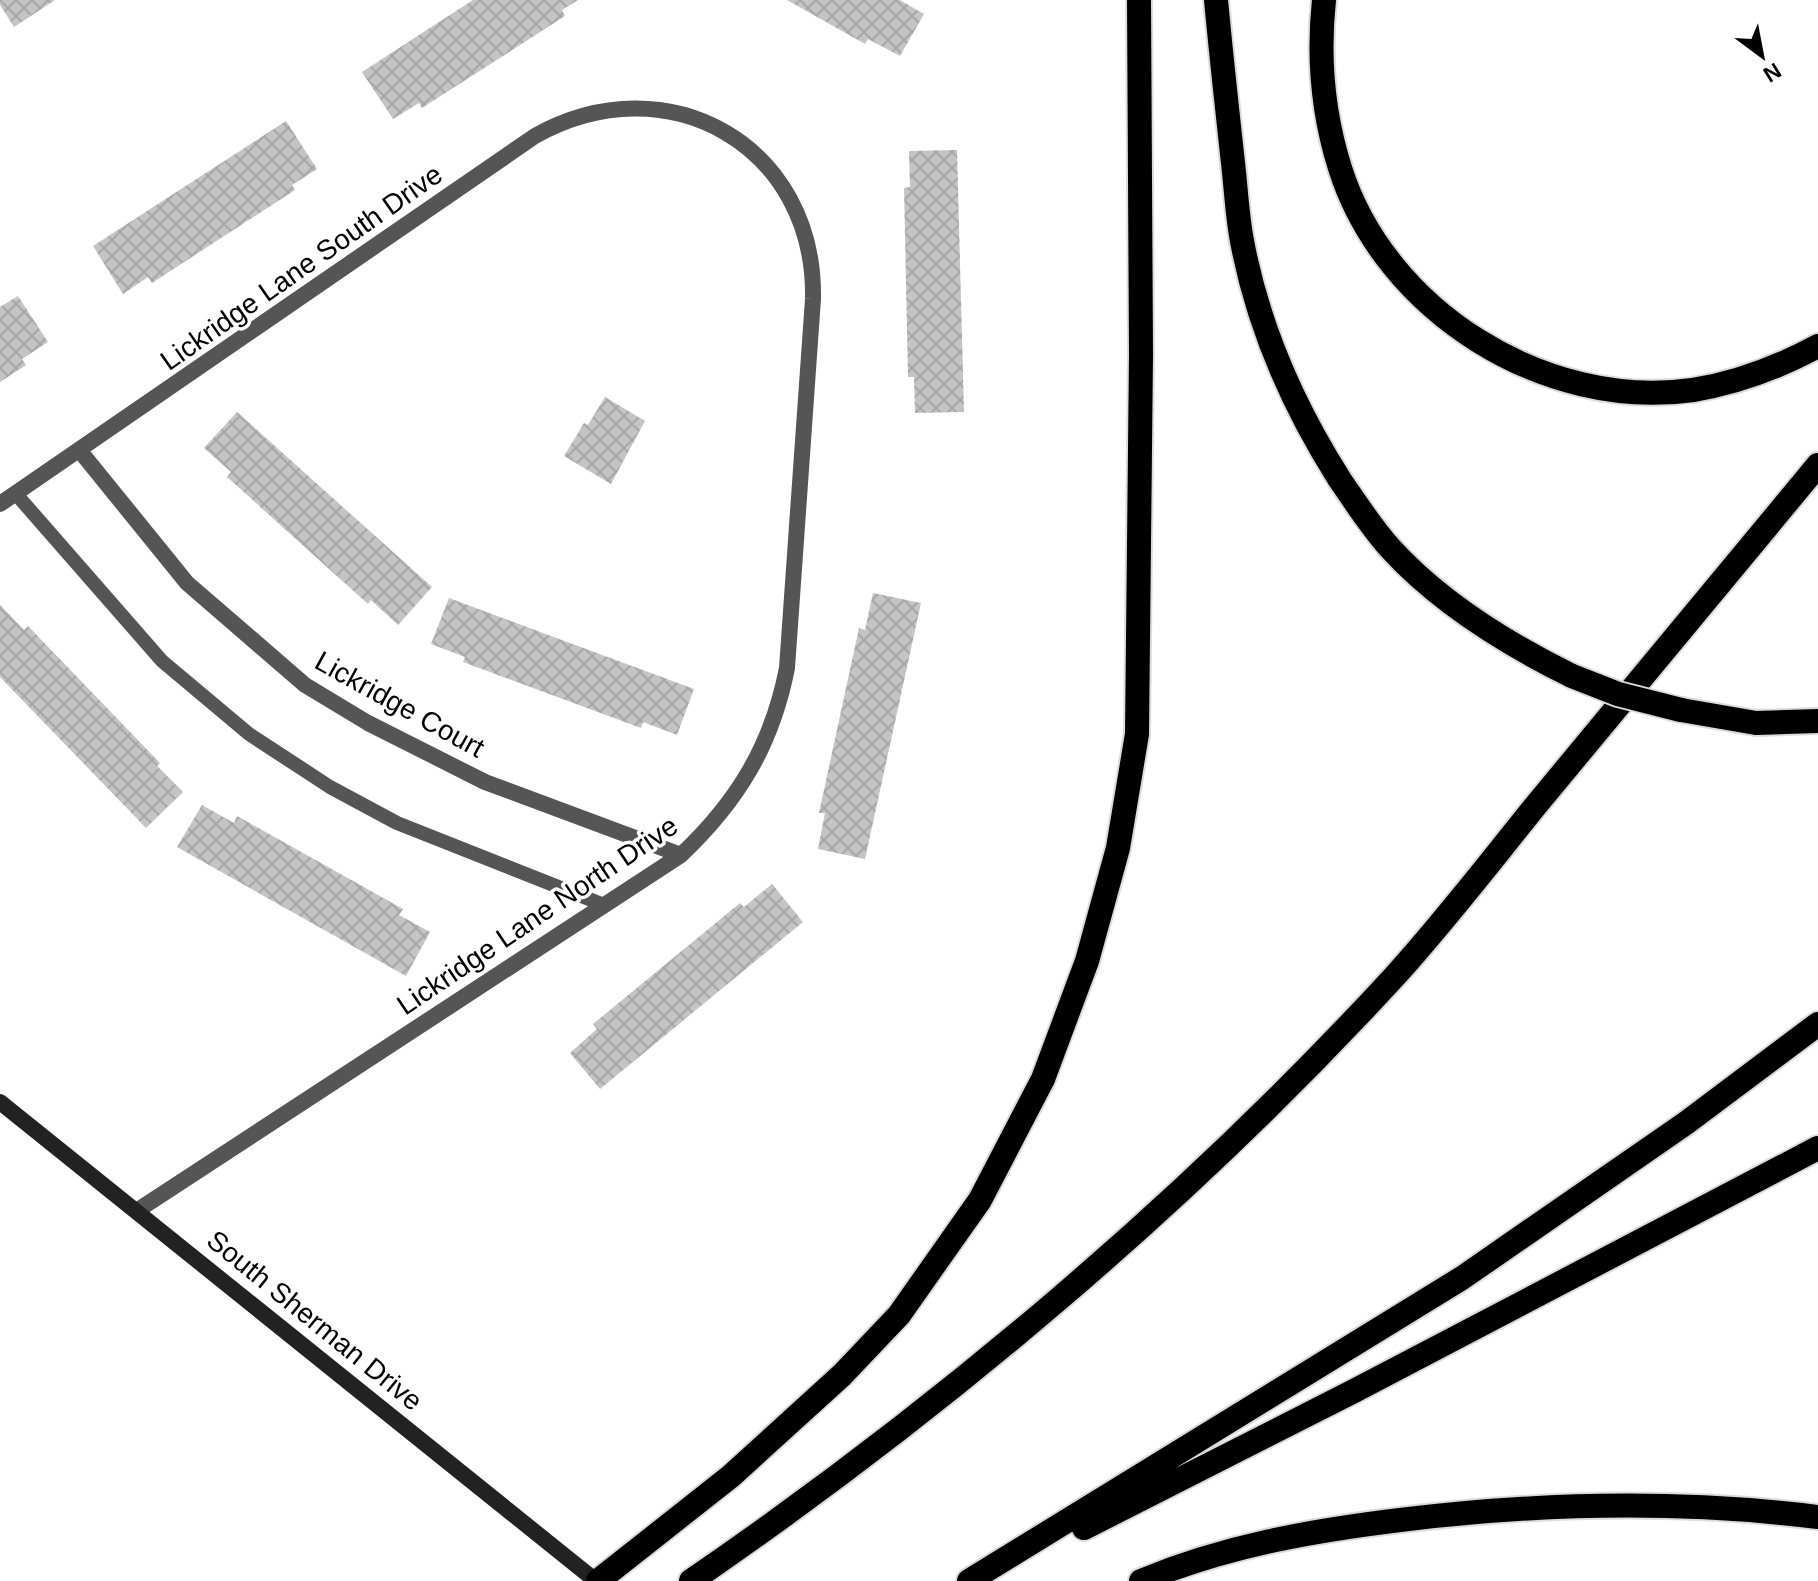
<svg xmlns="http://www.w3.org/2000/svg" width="1818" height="1581" font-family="Helvetica,sans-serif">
<defs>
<pattern id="building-cross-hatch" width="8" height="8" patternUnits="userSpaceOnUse" patternTransform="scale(2)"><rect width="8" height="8" fill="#c4c4c4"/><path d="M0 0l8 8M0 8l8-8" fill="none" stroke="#a7a7a7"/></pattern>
</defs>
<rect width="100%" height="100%" fill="#fff"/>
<!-- building -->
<path fill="url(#building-cross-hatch)" d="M0 0H55L14 27 0 5Z
M473 0H578L562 10 565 16 422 108 419 103 393 119 362 72Z
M787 0H900L924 14 900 56 868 39 865 44Z
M286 121 317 169 292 185 295 190 152 283 148 277 123 294 93 246Z
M957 150 964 412 915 413 914 377H908L904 188 910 187 909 151Z
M18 296 48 342 22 359 26 365 0 382V307Z
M605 397 645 421 611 484 564 456 584 423 588 425Z
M237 412 432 587 398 625 371 600 368 604 227 477 231 472 204 448Z
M873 593 921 603 865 859 818 849 825 813H819L859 628 865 630Z
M449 598 694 689 677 735 643 722 641 728 463 662 465 657 431 644Z
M0 605 24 630 28 626 160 763 157 766 183 792 146 828 0 677Z
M202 805 234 823 237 816 403 909 399 915 430 932 406 976 177 847Z
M772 884 803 922 600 1089 570 1053 597 1029 593 1024 740 903 744 907Z"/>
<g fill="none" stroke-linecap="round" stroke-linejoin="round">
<!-- motorway casing -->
<g stroke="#dbdbdb" stroke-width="28">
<path id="motorway" d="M1216 0C1221 54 1227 108 1233 163 1236 188 1237 215 1242 241 1258 327 1293 406 1340 480 1356 503 1371 527 1390 548 1440 603 1507 644 1572 676
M1324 0C1318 56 1323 114 1340 168 1385 311 1545 411 1693 390 1737 383 1779 367 1818 346
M1681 710 1756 723 1818 721
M1084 1528 1354 1391 1818 1148
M598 1581 731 1476 842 1375 899 1315 980 1200 1043 1079 1087 961 1118 848 1137 734 1141 354 1139 0
M691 1581C943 1408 1187 1202 1394 977 1444 922 1490 862 1537 804 1631 691 1724 578 1818 465
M969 1581 1462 1278 1686 1123 1818 1024
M1141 1581C1225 1546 1310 1531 1400 1520 1538 1503 1680 1500 1818 1517"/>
</g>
<!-- service -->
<path stroke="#555" stroke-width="14" d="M16 494 162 661 249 734 330 787 397 823 604 905"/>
<!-- minor -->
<path stroke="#555" stroke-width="16" d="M80 451 187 583 305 685 368 723 485 782 681 855
M0 504 535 136C667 62 816 145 813 299L787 668C772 745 738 801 681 855L138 1210"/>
<!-- secondary -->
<path stroke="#222" stroke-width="16" d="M0 1102 596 1581"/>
<!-- motorway -->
<use href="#motorway" stroke="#000" stroke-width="24"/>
<!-- motorway-bridge casing -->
<g stroke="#dbdbdb" stroke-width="28" stroke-linecap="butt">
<path id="motorway-bridge" d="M1572 676 1618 694 1681 710"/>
</g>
<!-- motorway-bridge -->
<use href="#motorway-bridge" stroke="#000" stroke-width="24"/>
</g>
<g text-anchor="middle" stroke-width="7" stroke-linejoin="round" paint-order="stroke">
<!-- street labels -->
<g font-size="28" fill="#000" stroke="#fff">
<text transform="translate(301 267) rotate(-35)" y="10">Lickridge Lane South Drive</text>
<text transform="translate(400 704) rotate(29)" y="10">Lickridge Court</text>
<text transform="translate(537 915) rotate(-34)" y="10">Lickridge Lane North Drive</text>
<text transform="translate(315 1320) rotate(39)" y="10">South Sherman Drive</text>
</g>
</g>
<!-- north arrow -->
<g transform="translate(1762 56) rotate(148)" stroke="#ffffff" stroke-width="6" paint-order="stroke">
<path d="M0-6L14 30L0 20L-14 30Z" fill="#000000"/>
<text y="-12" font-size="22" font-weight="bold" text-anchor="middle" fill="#000000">N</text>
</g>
</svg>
